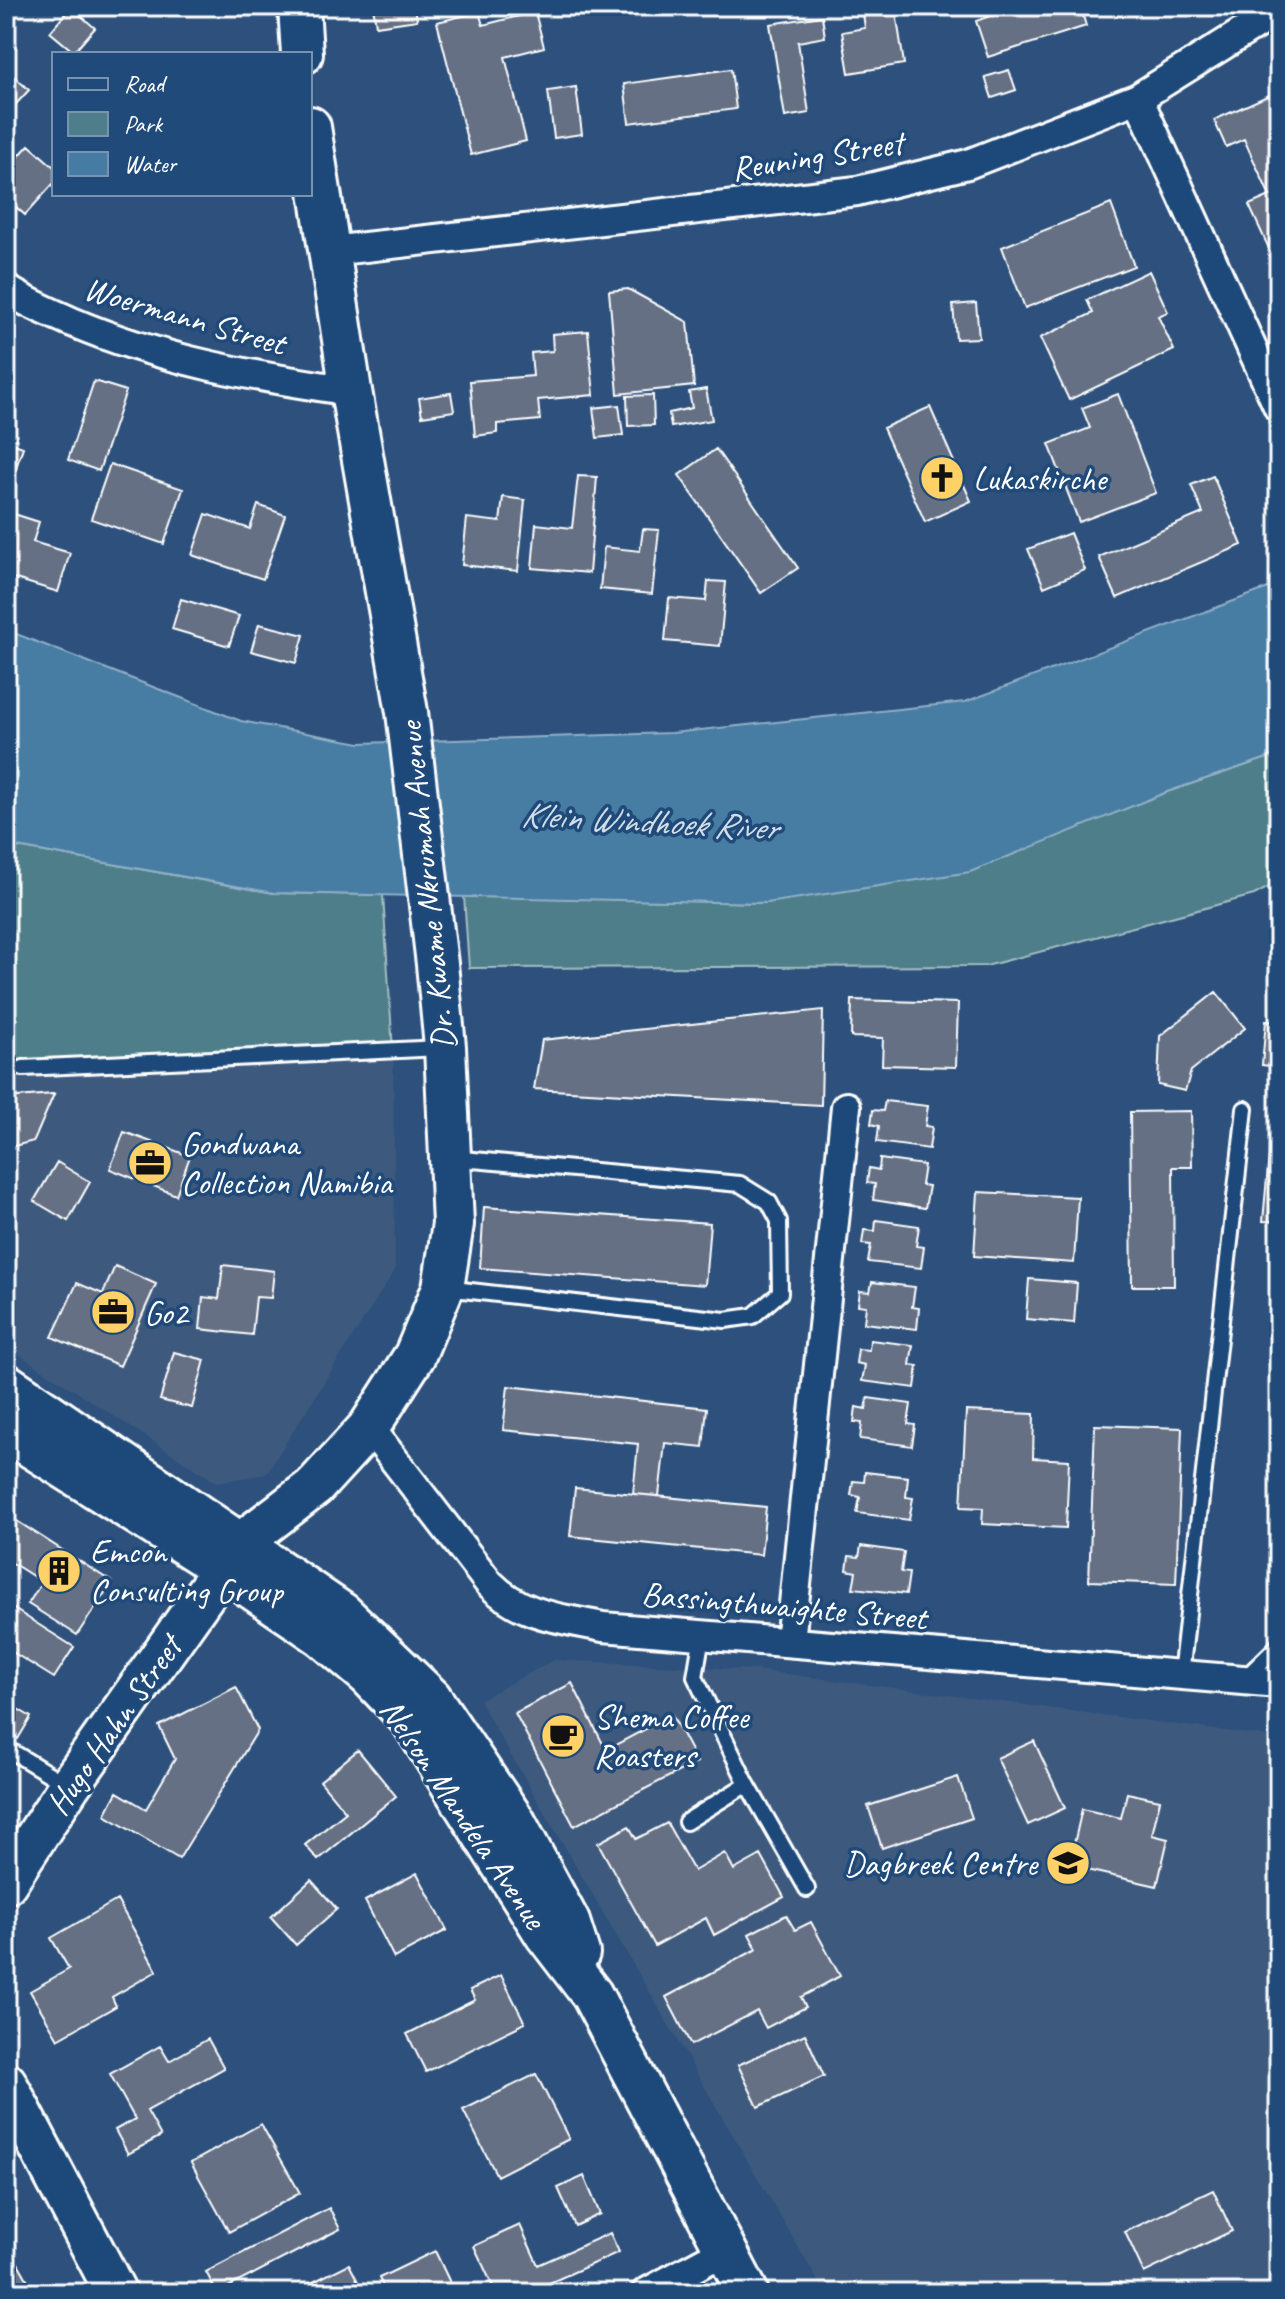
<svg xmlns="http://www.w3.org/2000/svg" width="1285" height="2299" font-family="Caveat,sans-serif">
<rect width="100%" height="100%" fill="#2d517c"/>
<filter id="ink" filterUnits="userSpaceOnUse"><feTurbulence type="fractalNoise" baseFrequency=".0125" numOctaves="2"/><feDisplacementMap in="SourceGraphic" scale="16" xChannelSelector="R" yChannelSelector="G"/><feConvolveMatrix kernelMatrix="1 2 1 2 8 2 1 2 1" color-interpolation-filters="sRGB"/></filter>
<g filter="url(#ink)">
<!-- built -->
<path fill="#3e5a7e" d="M393 1051 395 1270 266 1474 216 1482 6 1346V1068Z
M554 1660 754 1670 1279 1738V2293H825L479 1700Z"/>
<!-- green -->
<path fill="#4d7e89" stroke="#a6bec4" stroke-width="2" d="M1279 754V882L1254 895 986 966 469 968 464 896 767 903 1167 792Z
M6 845 274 893 383 895 393 1051 6 1068Z"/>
<!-- water -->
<path fill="#467ba3" stroke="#90b0c8" stroke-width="2" d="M1279 584V754L1167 792 970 872 767 903 274 893 6 845V630L241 721 360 743 672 733 965 702Z"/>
<!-- building -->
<path fill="#656f84" stroke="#fff" stroke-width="2" d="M373 6H415L417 20 376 26Z
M862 6H895L904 64 849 73 842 32 865 28Z
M1017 6H1080L1086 26 988 57 976 21Z
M71 7 95 28 74 52 50 32Z
M479 12 483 25 535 12 544 47 505 57 526 141 471 155 437 22Z
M822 16 825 37 798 42 809 113 785 117 770 24Z
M6 69 29 90 6 115Z
M731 69 736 109 629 123 624 84Z
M1009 70 1016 90 992 98 985 77Z
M1279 82V249L1271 253 1249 205 1270 196 1244 139 1226 147 1214 120 1274 93 1271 86Z
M576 87 582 134 554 138 548 91Z
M29 145 54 167V183L25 215 6 198V170Z
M1111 204 1134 266 1025 308 1002 247Z
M1149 271 1168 312 1158 316 1174 350 1069 400 1040 338 1093 313 1087 300Z
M628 289 688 322 694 386 618 394 609 291Z
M976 303 979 338 956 339 953 305Z
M588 331 594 395 538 400 540 420 497 424V433L475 436 470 381 533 376 531 353 553 351 552 334Z
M94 381 126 391 99 471 68 460Z
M706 389 712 420 671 427 669 413 692 408 689 392Z
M451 393 454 411 422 416 419 398Z
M1118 394 1156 493 1079 522 1049 444 1090 428 1082 408Z
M653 395 654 425 628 426 627 396Z
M619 405 623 435 597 438 593 408Z
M930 407 971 501 925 522 883 428Z
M6 441 23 447 7 494H6Z
M716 449 798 568 761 593 679 475Z
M110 464 183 489 164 544 91 519Z
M578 476 597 477 589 573 532 568 536 524 572 528Z
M1213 476 1242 545 1117 598 1099 557 1203 513 1191 485Z
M503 497 525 500 518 571 462 565 467 518 500 522Z
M258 505 285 515 263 579 192 555 206 514 250 529Z
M11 513 39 522 33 542 70 553 58 592 6 576V528Z
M643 529 659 530 652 594 600 589 604 547 640 551Z
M1070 533 1085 570 1044 587 1028 549Z
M708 581 726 582 720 646 665 641 669 598 706 601Z
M181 599 239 616 229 646 172 629Z
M259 624 304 635 296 663 251 651Z
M1216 992 1245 1028 1191 1071 1185 1091 1158 1085 1160 1036Z
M852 1000 958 1003 956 1067 882 1065 883 1038 851 1037Z
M823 1010 821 1105 534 1089 542 1040Z
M1266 1021 1279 1022V1067L1262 1065Z
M54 1094 34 1141 6 1148V1098Z
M885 1101 928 1106 925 1126 932 1127 929 1149 877 1142 879 1126 871 1124 873 1110 883 1111Z
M1279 1108V1222L1263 1221 1273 1112Z
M1191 1111 1192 1167H1173L1174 1286H1132L1130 1112Z
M124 1132 190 1156 176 1195 110 1169Z
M880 1159 924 1165 921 1185 929 1186 925 1208 873 1200 875 1184 867 1183 869 1168 879 1170Z
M57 1162 90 1182 68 1221 34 1201Z
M978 1192 1078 1197 1074 1263 974 1256Z
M484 1207 710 1223 705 1285 480 1268Z
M876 1220 919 1226 916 1246 924 1247 921 1268 868 1262 871 1245 862 1244 864 1230 875 1231Z
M223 1265 274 1271 271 1298 256 1297 252 1335 200 1329 203 1297 219 1299Z
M115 1266 156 1284 120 1366 52 1337 77 1283 103 1294Z
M1029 1279 1077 1283 1074 1323 1026 1319Z
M872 1282 915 1287 912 1307 919 1308 917 1329 864 1323 866 1306 858 1305 860 1291 870 1292Z
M870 1340 913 1345 910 1365 918 1366 915 1388 862 1381 865 1365 856 1363 858 1349 869 1350Z
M174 1352 205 1360 192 1408 160 1400Z
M508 1386 707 1408 703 1447 665 1443 659 1496 633 1494 638 1444 503 1430Z
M868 1398 911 1404 908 1424 915 1425 912 1446 860 1439 862 1423 854 1422 856 1407 866 1409Z
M966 1411 1034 1414 1033 1458 1069 1460 1066 1528 982 1524 983 1508 961 1507Z
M1095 1425 1182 1428 1176 1584 1089 1581Z
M865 1472 908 1477 906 1497 913 1498 909 1520 857 1513 860 1497 851 1495 853 1481 864 1482Z
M575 1488 766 1507 761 1555 570 1536Z
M6 1514 112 1582 77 1635 28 1604 42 1582 6 1559Z
M861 1546 904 1552 901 1572 909 1573 906 1594 853 1588 856 1572 847 1570 849 1556 859 1557Z
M6 1604 74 1647 54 1678 6 1648Z
M572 1683 606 1750 672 1715 697 1762 574 1826 515 1713Z
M236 1687 258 1730 179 1859 105 1815 117 1792 146 1809 175 1759 159 1726Z
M6 1702 31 1717 18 1739 6 1732Z
M1034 1741 1065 1808 1028 1825 997 1758Z
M358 1750 396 1796 318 1860 305 1845 346 1812 320 1781Z
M958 1777 972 1818 882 1848 868 1806Z
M1127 1793 1160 1800 1152 1835 1168 1839 1157 1886 1069 1866 1082 1809 1121 1818Z
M667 1823 694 1871 725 1853 734 1870 761 1855 784 1897 714 1935 706 1918 655 1946 598 1843 629 1826 636 1839Z
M417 1873 447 1930 394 1958 365 1901Z
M311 1880 337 1909 296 1945 271 1917Z
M117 1900 157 1971 112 1997 116 2006 58 2039 30 1991 69 1969 51 1938Z
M786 1915 795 1930 811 1922 840 1976 801 1997 806 2007 766 2028 757 2011 691 2045 666 1997 757 1949 749 1934Z
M501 1975 525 2023 426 2072 407 2034 475 2000 470 1990Z
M805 2034 824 2076 758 2107 738 2065Z
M208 2039 224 2068 147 2111 161 2136 128 2154 115 2130 135 2119 110 2074 160 2046 169 2061Z
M536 2074 569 2139 497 2176 463 2110Z
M261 2124 300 2193 229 2232 191 2163Z
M584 2176 600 2214 575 2226 558 2188Z
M1213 2190 1232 2231 1144 2273 1125 2232Z
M329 2208 340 2229 217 2293 206 2272Z
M520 2225 538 2265 610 2233 619 2252 527 2293H496L474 2246Z
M6 2242 35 2293H6Z
M435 2251 455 2293H386L379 2278Z
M349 2264 364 2293H291Z"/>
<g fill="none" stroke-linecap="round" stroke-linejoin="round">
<!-- lane casing -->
<g stroke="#fff" stroke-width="20">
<path id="lane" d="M23 1068 441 1048
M445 1288 725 1320 753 1316 780 1293 779 1221 769 1202 740 1184 451 1158
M702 1635 695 1677 747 1784 807 1889
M1181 1675 1245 1109
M1243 1680 1279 1645
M6 1748 67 1785
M686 1822 747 1784
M1099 2293 1116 2291 1119 2293"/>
</g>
<!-- street casing -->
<g stroke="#fff" stroke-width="34">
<path id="street" d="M1138 98 1279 408
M330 251 857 191 968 164 1138 98 1279 10
M6 289C27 303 49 312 72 322 161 360 256 377 351 391
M369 1427 489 1583C521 1616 560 1618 603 1627L1279 1683
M790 1642 846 1107
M646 2293 724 2251"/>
</g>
<!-- secondary casing -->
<g stroke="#fff" stroke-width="46">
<path id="secondary" d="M299 6 302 54
M6 1384 342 1613 431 1698 515 1822 569 1922 579 1953
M6 1431 222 1568 322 1636 369 1676 411 1720 546 1935 592 1995 748 2293
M6 1883 69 1786 241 1543 314 1487 369 1427 415 1355 443 1288 453 1224 445 1047 437 964 407 712 351 391 310 127
M6 2083 116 2293"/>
</g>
<!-- lane -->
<use href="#lane" stroke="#1f4a7a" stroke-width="14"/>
<!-- street -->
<use href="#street" stroke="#1f4a7a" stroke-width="28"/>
<!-- secondary -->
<use href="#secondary" stroke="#1f4a7a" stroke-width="40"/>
</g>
</g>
<!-- icons -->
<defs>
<g id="church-disc" transform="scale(2.3)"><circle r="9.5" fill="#ffd166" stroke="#1f4a7a"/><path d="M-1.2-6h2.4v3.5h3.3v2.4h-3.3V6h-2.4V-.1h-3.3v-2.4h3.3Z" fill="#111"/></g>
<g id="office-disc" transform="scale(2.3)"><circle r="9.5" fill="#ffd166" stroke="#1f4a7a"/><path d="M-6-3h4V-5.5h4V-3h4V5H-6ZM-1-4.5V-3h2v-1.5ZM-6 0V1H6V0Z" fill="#111"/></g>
<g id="building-disc" transform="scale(2.3)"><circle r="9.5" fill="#ffd166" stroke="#1f4a7a"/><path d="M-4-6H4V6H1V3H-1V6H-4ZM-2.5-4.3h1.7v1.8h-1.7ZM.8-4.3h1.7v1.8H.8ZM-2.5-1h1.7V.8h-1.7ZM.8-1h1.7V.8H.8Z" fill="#111"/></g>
<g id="cafe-disc" transform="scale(2.3)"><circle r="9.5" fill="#ffd166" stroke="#1f4a7a"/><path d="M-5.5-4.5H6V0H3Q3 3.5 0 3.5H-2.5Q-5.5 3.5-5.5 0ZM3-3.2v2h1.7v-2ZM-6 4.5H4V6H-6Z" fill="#111"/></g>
<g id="school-disc" transform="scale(2.3)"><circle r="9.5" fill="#ffd166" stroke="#1f4a7a"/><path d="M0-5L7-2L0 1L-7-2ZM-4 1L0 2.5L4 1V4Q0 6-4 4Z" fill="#111"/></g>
</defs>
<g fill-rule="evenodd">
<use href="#church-disc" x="942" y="478"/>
<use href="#office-disc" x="150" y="1163"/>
<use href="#office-disc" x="113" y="1312"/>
<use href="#building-disc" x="59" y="1571"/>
<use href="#cafe-disc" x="563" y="1736"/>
<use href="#school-disc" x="1068" y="1863"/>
</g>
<g text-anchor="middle" stroke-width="7" stroke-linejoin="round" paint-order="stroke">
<!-- street labels -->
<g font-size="34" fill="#fff" stroke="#1f4a7a">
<text transform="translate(817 155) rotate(-9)" y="12">Reuning Street</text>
<text transform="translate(185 315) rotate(16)" y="12">Woermann Street</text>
<text transform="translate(426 886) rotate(-96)" y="12">Dr. Kwame Nkrumah Avenue</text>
<text transform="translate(784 1605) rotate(5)" y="12">Bassingthwaighte Street</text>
<text transform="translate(113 1725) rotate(-55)" y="12">Hugo Hahn Street</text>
<text transform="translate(464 1813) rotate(56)" y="12">Nelson Mandela Avenue</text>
</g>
<!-- poi labels -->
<g font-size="34" fill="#fff" stroke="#1f4a7a" text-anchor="start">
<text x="973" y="490">Lukaskirche</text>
<text x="181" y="1155">Gondwana<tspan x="181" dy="39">Collection Namibia</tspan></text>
<text x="144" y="1324">Go2</text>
<text x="90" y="1563">Emcon<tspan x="90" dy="39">Consulting Group</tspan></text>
<text x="594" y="1728">Shema Coffee<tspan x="594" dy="39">Roasters</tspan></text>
<text x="1037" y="1875" text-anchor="end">Dagbreek Centre</text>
</g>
<!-- water labels -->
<g font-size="36" font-style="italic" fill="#d1dee8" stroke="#1f4a7a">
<text transform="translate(649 820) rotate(3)" y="13">Klein Windhoek River</text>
</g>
</g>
<!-- margin -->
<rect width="1285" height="2299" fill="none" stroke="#1f4a7a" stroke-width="32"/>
<rect x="16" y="16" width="1253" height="2267" fill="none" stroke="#fff" stroke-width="3" filter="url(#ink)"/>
<!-- legend -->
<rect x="52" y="52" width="260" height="144" fill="#1f4a7a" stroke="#7992af" stroke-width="2"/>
<rect x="68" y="78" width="40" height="12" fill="#1f4a7a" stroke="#7992af" stroke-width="2"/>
<text x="124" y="92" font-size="24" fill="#ffffff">Road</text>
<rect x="68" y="112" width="40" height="24" fill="#4d7e89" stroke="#7992af" stroke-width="2"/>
<text x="124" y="132" font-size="24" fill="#ffffff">Park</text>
<rect x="68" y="152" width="40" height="24" fill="#467ba3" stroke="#7992af" stroke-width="2"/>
<text x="124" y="172" font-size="24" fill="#ffffff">Water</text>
</svg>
